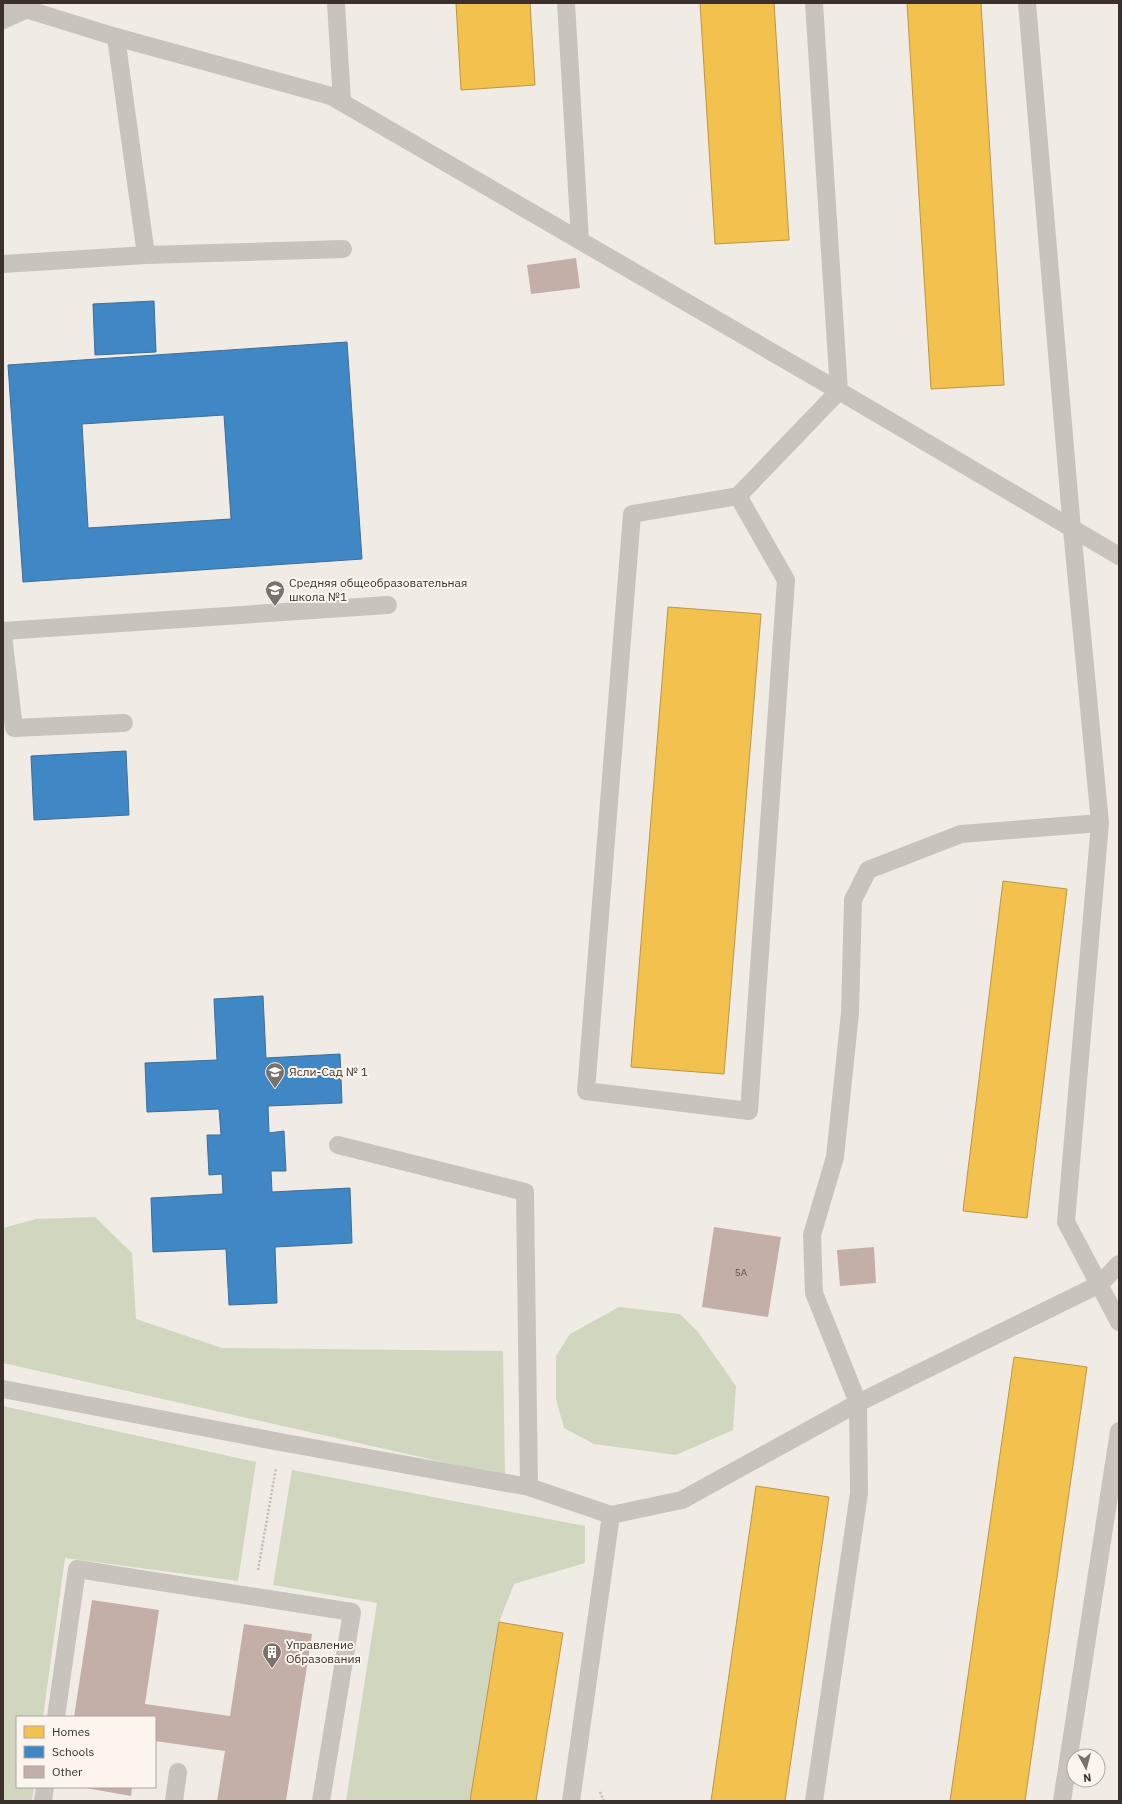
<svg xmlns="http://www.w3.org/2000/svg" width="1122" height="1804" font-family="'IBM Plex Sans',sans-serif">
<rect width="100%" height="100%" fill="#f0ebe5"/>
<!-- green -->
<path fill="#d1d6bf" d="M95 1217 132 1253 136 1319 222 1348 503 1351 505 1476 3 1363V1228L36 1219Z
M619 1307 680 1314 698 1332 736 1386 733 1430 676 1455 594 1444 564 1428 556 1399V1356L570 1334Z
M3 1406 256 1462 238 1581 65 1558 43 1717H17V1787H34L32 1801H3Z
M292 1470 585 1526V1563L514 1584 499 1622 470 1801H346L377 1603 273 1585Z"/>
<!-- homes -->
<path fill="#f2c14e" stroke="#bb9644" d="M456 3H530L535 85 461 90Z
M700 3H774L789 240 715 244Z
M907 3H981L1004 385 931 389Z
M668 607 761 614 724 1074 631 1067Z
M1003 881 1067 889 1027 1218 963 1211Z
M1014 1357 1087 1367 1025 1801H950Z
M756 1486 829 1497 785 1801H711Z
M499 1622 563 1633 536 1801H470Z"/>
<!-- schools -->
<path fill="#3f88c5" stroke="#3e6e97" fill-rule="evenodd" d="M154 301 156 352 95 355 93 304Z
M347 342 362 559 23 582 8 365ZM224 415 231 519 88 528 82 424Z
M126 751 129 815 34 820 31 756Z
M263 996 266 1058 340 1054 342 1103 268 1106 269 1133 284 1131 286 1171H271L272 1192 350 1188 352 1243 275 1247 277 1303 229 1305 226 1249 153 1252 151 1198 223 1194 222 1174 209 1175 207 1135H221L219 1109 147 1112 145 1063 217 1060 214 999Z"/>
<!-- building -->
<path fill="#c3afa7" d="M576 258 580 288 531 294 527 265Z
M714 1227 781 1237 768 1317 702 1307Z
M874 1247 876 1283 840 1286 837 1250Z
M92 1600 159 1610 145 1704 230 1716 244 1624 312 1634 286 1801H217L225 1751 155 1741V1717H74Z
M80 1787H132L131 1796Z"/>
<g fill="none" stroke-linecap="round" stroke-linejoin="round">
<!-- path -->
<path stroke="#c2bbb6" stroke-width="2.5" stroke-dasharray="2 2" stroke-linecap="butt" d="M258 1570 276 1468
M600 1792 604 1801"/>
<!-- service -->
<path stroke="#c9c3be" stroke-width="18" d="M6 3 116 37 331 96 839 391 1119 556
M336 3 342 102
M566 3 580 240
M1027 3 1072 529 1100 823 1066 1222 1119 1322
M3 20 27 9
M116 37 146 255
M3 264 146 255 343 249
M738 496 786 580 749 1111 586 1091 632 514 738 496 839 391 814 3
M3 631 388 605
M3 635 14 728 124 723
M338 1145 525 1192 529 1487
M3 1389 280 1442 529 1487 611 1515 682 1500 858 1403 1100 1284 1119 1264
M56 1717 77 1569 352 1612 321 1801
M43 1801 45 1787
M174 1801 178 1772
M571 1801 611 1515
M814 1801 859 1493 858 1403 814 1293 812 1235 835 1157 850 1013 853 900 868 870 961 834 1100 823
M1062 1801 1119 1431"/>
</g>
<!-- icons -->
<defs>
<g id="school-pin" transform="scale(1)"><path d="M0 17L-7.5 6A9.5 9.5 0 1 1 7.5 6Z" fill="#7a716c" stroke="#fbf5ee"/><path d="M0-5L7-2L0 1L-7-2ZM-4 1L0 2.5L4 1V4Q0 6-4 4Z" fill="#fff"/></g>
<g id="building-pin" transform="scale(1)"><path d="M0 17L-7.5 6A9.5 9.5 0 1 1 7.5 6Z" fill="#7a716c" stroke="#fbf5ee"/><path d="M-4-6H4V6H1V3H-1V6H-4ZM-2.5-4.3h1.7v1.8h-1.7ZM.8-4.3h1.7v1.8H.8ZM-2.5-1h1.7V.8h-1.7ZM.8-1h1.7V.8H.8Z" fill="#fff"/></g>
</defs>
<g fill-rule="evenodd">
<use href="#school-pin" x="275" y="590"/>
<use href="#school-pin" x="275" y="1072"/>
<use href="#building-pin" x="272" y="1652"/>
</g>
<g text-anchor="middle" stroke-width="4" stroke-linejoin="round" paint-order="stroke">
<!-- number labels -->
<g font-size="10" fill="#5d504a">
<text x="741" y="1276">5А</text>
</g>
<!-- poi labels -->
<g font-size="12" fill="#3b302b" stroke="#fbf5ee" text-anchor="start">
<text x="289" y="587">Средняя общеобразовательная<tspan x="289" dy="14">школа №1</tspan></text>
<text x="289" y="1076">Ясли-Сад № 1</text>
<text x="286" y="1649">Управление<tspan x="286" dy="14">Образования</tspan></text>
</g>
</g>
<!-- border -->
<rect width="1122" height="1804" fill="none" stroke="#3b302b" stroke-width="8"/>
<!-- legend -->
<rect x="16" y="1716" width="140" height="72" fill="#fbf5ee" stroke="#aea6a0"/>
<rect x="24" y="1726" width="20" height="12" fill="#f2c14e" stroke="#aea6a0"/>
<text x="52" y="1736" font-size="12" fill="#3b302b">Homes</text>
<rect x="24" y="1746" width="20" height="12" fill="#3f88c5" stroke="#aea6a0"/>
<text x="52" y="1756" font-size="12" fill="#3b302b">Schools</text>
<rect x="24" y="1766" width="20" height="12" fill="#c3afa7" stroke="#aea6a0"/>
<text x="52" y="1776" font-size="12" fill="#3b302b">Other</text>
<!-- north arrow -->
<g transform="translate(1086 1768) rotate(173)"><circle r="19" fill="#fbf5ee" stroke="#aea6a0"/>
<path d="M0-3L7 15L0 10L-7 15Z" fill="#7a716c"/>
<text y="-6" font-size="11" font-weight="bold" text-anchor="middle" fill="#3b302b">N</text>
</g>
</svg>
